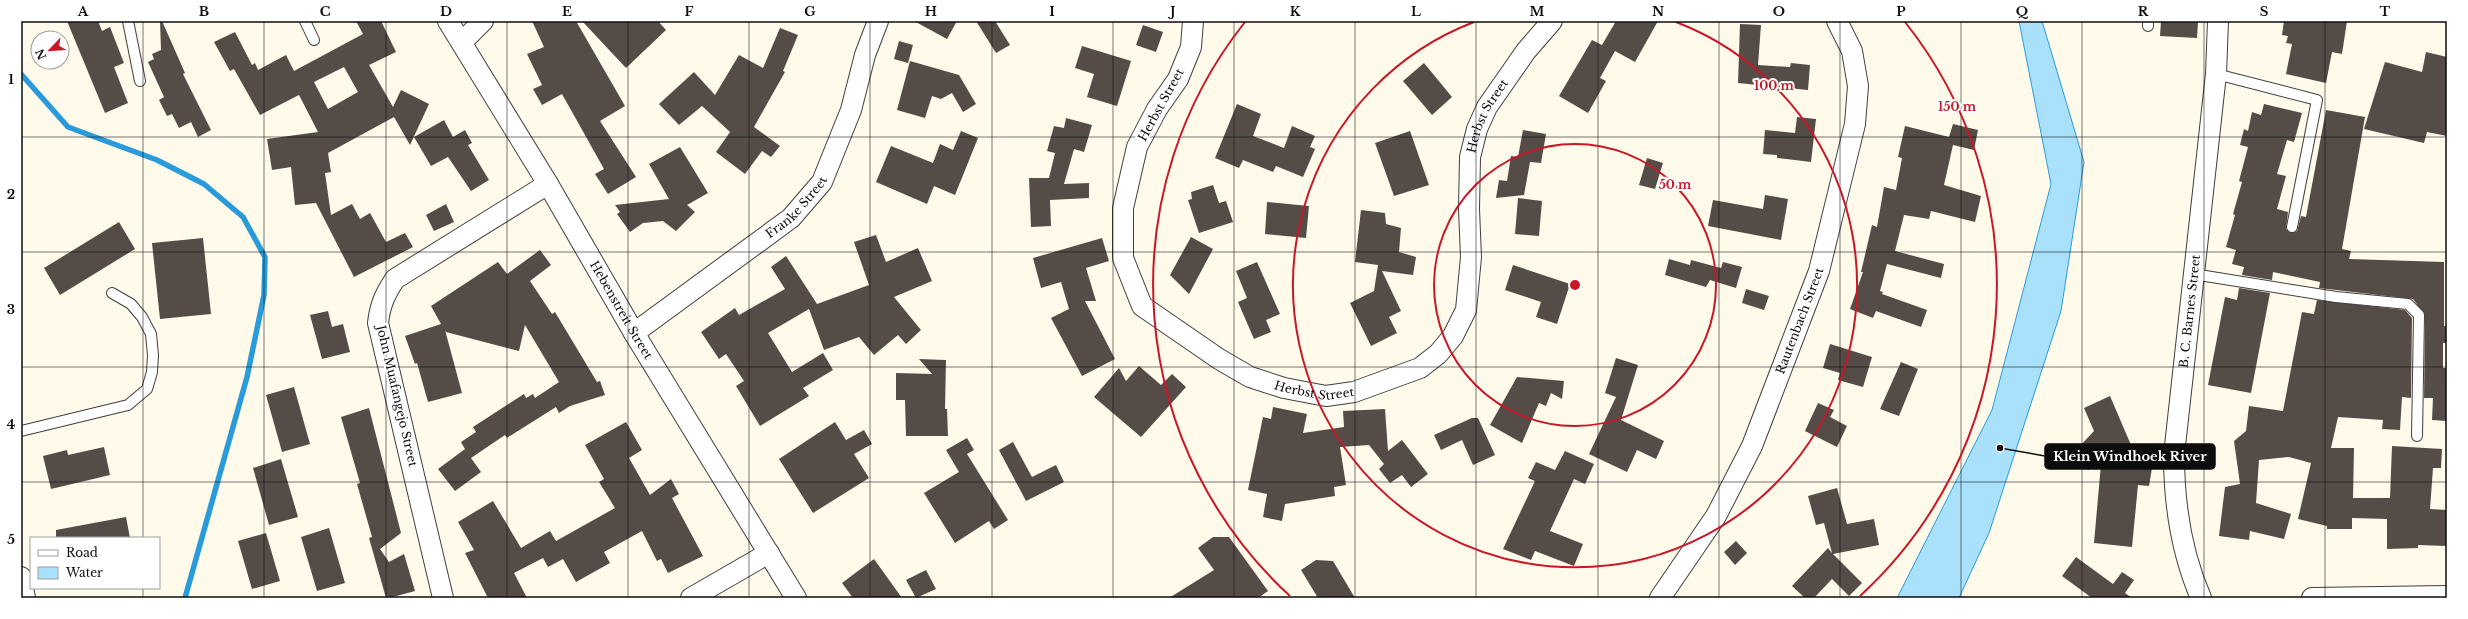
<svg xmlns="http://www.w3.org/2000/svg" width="2468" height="619" font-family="'Libre Baskerville',serif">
<rect width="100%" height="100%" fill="#fffaea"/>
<!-- water -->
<path fill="#a9e1fc" stroke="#2a9bda" d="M2019 21H2042L2084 162 2061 311 1989 533 1959 598H1897L1992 410 2051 184Z"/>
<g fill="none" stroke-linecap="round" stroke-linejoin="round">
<!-- stream -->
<path stroke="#2a9bda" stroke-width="5.5" d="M21 74 68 127 157 160 204 184 243 217 265 257 264 295 247 377 185 598"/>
</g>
<!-- building -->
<path fill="#554c47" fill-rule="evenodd" d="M67 21H98L102 31 110 27 124 63 114 67 128 103 105 113Z
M160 21H162L185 73 183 74 211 130 198 137 191 122 179 128 172 114 167 116 159 100 164 97 148 62 154 59 152 54 161 50Z
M356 21H381L396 52 369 65 393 107 401 90 429 104 410 145 394 117 328 153 331 172 325 173 331 215 352 204 360 219 370 213 386 242 405 233 413 247 354 277 316 203 295 205 291 167 272 170 267 139 318 132 299 95 260 115 234 69 230 71 214 42 235 32 252 65 255 63 258 70 286 55 294 71 363 34ZM344 67 358 92 328 109 314 82Z
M532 21H576L625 106 600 121 636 177 608 194 595 174 604 169 562 94 542 105 533 89 542 85 527 54 544 47Z
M582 21H658L666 30 626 68Z
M914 21H957L947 39Z
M976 21H995L1010 45 996 53Z
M1616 21H1658L1635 62 1615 51 1600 78 1606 81 1588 113 1559 96 1592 40 1602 45Z
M2161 21 2198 22 2197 38 2160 36Z
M2284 21H2347L2342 54 2332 52 2326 83 2286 74 2292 44 2286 43 2288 36 2282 35Z
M1740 24 1761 25 1758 65 1790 67 1791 63 1810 65 1808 90 1738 83Z
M1143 25 1163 32 1156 52 1136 45Z
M780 28 798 35 783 71 785 72 754 127 780 146 771 157 762 151 745 174 716 152 730 132 702 106 679 125 659 104 694 72 715 95 739 55 763 68Z
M899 41 913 45 908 63 894 59Z
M1082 46 1131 61 1117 106 1087 97 1094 74 1075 68Z
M2426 52 2447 57V136L2427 132 2424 143 2364 129 2385 62 2422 72Z
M910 61 959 75 976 104 963 112 952 93 941 99 932 96 925 118 897 110Z
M1424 63 1452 97 1432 115 1403 81Z
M1237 104 1261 114 1253 136 1284 148 1292 126 1315 136 1310 147 1315 149 1303 177 1276 166 1273 172 1243 160 1239 168 1215 158Z
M2264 104 2302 113 2294 142 2287 140 2277 174 2286 176 2277 209 2288 212 2286 229 2291 233 2297 231 2301 216 2306 217 2326 110 2365 117 2342 249 2351 251 2349 259 2444 262V326H2447V343H2443V368H2447V421L2432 420 2433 398H2424L2425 315 2413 299 2319 288 2320 282 2273 272 2272 280 2242 275 2244 267 2232 264 2236 250 2226 247 2235 215 2233 214 2242 182 2239 181 2248 147 2240 145 2244 129 2248 131 2252 112 2261 115Z
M1797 117 1816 119 1811 162 1777 158V155L1763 154 1765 130 1795 133Z
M1066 118 1092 125 1084 152 1074 149 1064 184 1089 183V198L1050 200 1051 226 1031 227 1029 178H1049L1055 153 1047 151 1054 126 1064 128Z
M444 120 453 137 465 130 472 143 468 145 489 180 471 191 448 157 431 166 414 137Z
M1953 124 1978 130 1974 150 1953 145 1944 185 1981 196 1975 222 1931 211 1929 219 1904 215 1895 251 1944 264 1941 278 1887 264 1880 291 1883 292 1882 294 1927 310 1921 327 1876 311 1873 318 1850 309 1863 272H1861L1872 225 1877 227 1884 187 1896 190 1902 158 1898 157 1905 126 1949 137Z
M1523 130 1546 134 1541 163 1530 162 1524 195 1496 198 1499 180 1507 181 1511 156 1518 157Z
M961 131 978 138 955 195 934 186 927 204 876 182 891 146 933 163 940 144 953 150Z
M1410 131 1429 185 1394 196 1375 143Z
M680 147 708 193 687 205 695 212 676 231 663 221 643 223 630 232 617 214 620 212 615 205 669 199 649 164Z
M1647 158 1663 163 1655 189 1639 185Z
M1213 185 1219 203 1226 201 1233 222 1199 233 1188 200 1192 199 1191 192Z
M1765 195 1788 199 1781 240 1708 226 1713 200 1763 209Z
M1518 198 1542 201 1539 236 1515 234Z
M1267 202 1309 206 1306 238 1265 234Z
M446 204 454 222 434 231 426 215Z
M1361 210 1385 213 1386 224 1401 228 1399 252 1416 257 1413 275 1382 271 1401 311 1389 317 1397 333 1371 346 1350 303 1374 291 1378 265 1355 262Z
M119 222 135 249 60 295 44 268Z
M876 235 886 262 918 248 932 281 894 297 921 330 906 344 898 335 874 355 859 337 824 350 809 309 768 333 792 372 823 353 833 370 803 388 809 396 760 426 736 386 744 381 726 354 719 359 701 332 735 308 739 315 785 289 771 267 786 256 817 304 869 285 854 242Z
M1191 237 1213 249 1189 294 1170 275Z
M203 238 211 314 160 319 152 243Z
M1102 238 1109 261 1086 268 1096 301H1085L1115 359 1082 376 1051 318 1069 309 1061 282 1041 288 1033 258Z
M540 250 551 265 530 281 552 314 555 312 597 382 600 381 605 395 570 406 559 413 556 407 507 438 505 435 471 458 481 472 455 491 438 469 465 449 466 451 461 442 476 432 473 427 524 394 526 398 533 394 535 398 559 382 525 325 519 351 446 332 445 330 462 393 428 402 417 363 415 364 405 336 441 324 431 306 498 262 507 274Z
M1669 259 1690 265 1691 260 1721 268 1723 262 1742 267 1736 288 1710 280 1706 287 1665 275Z
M1257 262 1280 314 1266 320 1271 332 1254 339 1238 302 1247 298 1236 271Z
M1513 265 1570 284 1557 324 1536 317 1541 302 1505 290Z
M2239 288 2270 293 2251 393 2208 385 2225 297 2237 300Z
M1746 289 1769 296 1764 310 1742 303Z
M2317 300 2405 310 2412 318 2411 398 2402 397 2400 430 2382 429 2383 420 2338 417 2331 448H2354L2353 498H2390L2392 446 2442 449 2441 468H2433L2430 509 2447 510V546L2418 545V548L2387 549V519L2352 518V529H2327V526L2298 519 2311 463 2289 457 2259 460 2256 503 2291 514 2284 539 2250 531 2249 540 2219 536 2225 487 2240 484 2234 441 2246 431 2249 406 2283 411 2302 312 2314 314Z
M328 311 332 327 343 324 350 352 322 359 310 315Z
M1830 344 1872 357 1863 387 1838 380 1840 373 1823 368Z
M1616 358 1638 365 1621 420 1664 441 1656 459 1637 450 1627 472 1589 454 1616 397 1605 393Z
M919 359 946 360 945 409H947L948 436H906L905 400H896V373L932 374Z
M1901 362 1918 369 1899 416 1880 409Z
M1139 366 1161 385 1172 374 1186 387 1141 437 1094 397 1119 368 1126 381Z
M1517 377 1564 381 1562 399 1551 393 1546 406 1539 403 1522 443 1490 425Z
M294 387 310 444 282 452 266 395Z
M2110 396 2137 459 2153 462 2149 486 2138 485 2132 547 2094 543 2101 464 2088 470 2078 448 2094 431 2084 408Z
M1818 403 1834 410 1830 417 1847 426 1837 447 1805 431Z
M1273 407 1307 414 1303 433 1344 427 1343 411 1385 409 1388 451 1402 440 1428 474 1411 487 1402 475 1390 483 1379 469 1384 464 1369 445 1340 447 1346 485 1334 487 1335 496 1285 504 1282 521 1263 517 1267 494 1248 490 1263 417 1271 419Z
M369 408 401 533 380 549 389 562 404 554 415 591 389 598H386L369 538 372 537 357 484 360 483 341 417Z
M1472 418H1478L1495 455 1473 465 1462 440 1441 450 1434 435Z
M626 422 642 450 629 458 650 495 671 479 679 494 672 498 703 556 668 573 661 559 657 561 642 531 604 552 610 563 576 582 563 559 548 567 543 558 514 573 527 598H488L465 553 474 550 458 522 493 501 521 548 550 531 556 541 615 508 599 482 604 479 585 445Z
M835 422 846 440 864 430 872 444 854 454 869 478 813 513 779 459Z
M967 438 974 450 967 454 1008 520 994 529 989 521 955 543 924 493 959 472 946 450Z
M1013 442 1032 477 1056 465 1064 482 1026 501 999 450Z
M104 447 110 475 51 489 43 456 67 450 68 455Z
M1565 451 1594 464 1585 484 1574 479 1550 531 1583 544 1574 566 1535 551 1531 560 1503 549 1535 481 1528 478 1536 462 1555 470Z
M281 459 298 517 269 525 253 468Z
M1837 488 1847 524 1874 519 1879 545 1833 554 1862 583 1849 596 1832 579 1814 598H1805L1792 586 1828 548 1832 553 1824 523 1816 525 1808 496Z
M126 517 130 538H56V530Z
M329 528 345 583 317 591 301 537Z
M266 533 280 581 252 589 238 541Z
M1213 537H1229L1268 591 1258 598H1169L1214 570 1198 548Z
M1736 541 1747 553 1735 565 1724 552Z
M2076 557 2113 584 2122 572 2134 580 2125 593 2132 598H2092L2062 576Z
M874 559 902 598H853L842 583Z
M1316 560 1333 561 1355 598H1318L1301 570Z
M926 570 936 589 916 598 906 580Z"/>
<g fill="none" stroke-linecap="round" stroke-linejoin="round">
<!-- lane casing -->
<g stroke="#3f3f3f" stroke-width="12">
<path id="lane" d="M128 21 140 81
M305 21 314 40
M2148 26V21
M2216 74 2317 100 2292 227
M2193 274 2336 297 2408 304 2419 315 2417 436
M21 431 128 405 147 389 152 372 153 355 151 334 142 317 131 304 112 293"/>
</g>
<!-- street casing -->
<g stroke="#3f3f3f" stroke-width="22">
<g id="street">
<path id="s1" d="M448 21 548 184 634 333 796 598"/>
<path id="s2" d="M1193 21 1191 47 1178 79 1157 109 1137 147 1123 208V258L1142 306 1219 359 1250 377 1284 388 1326 396 1354 392 1420 368 1438 354 1453 336 1466 310 1471 257 1469 209 1470 157 1477 129 1487 107 1526 51 1552 21"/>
<path d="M462 42 483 21"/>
<path id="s3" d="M634 333 791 218 822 182 851 110 865 55 878 21"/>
<path d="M21 577 25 598"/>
<path d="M443 598 378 323C380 305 385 294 395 279L548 184"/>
<path d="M691 598 769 553"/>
<path id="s4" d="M1660 598 1716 516 1752 446 1819 271 1855 124 1858 86 1852 51 1837 21"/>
<path id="s5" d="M2201 598C2181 552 2174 505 2174 455L2216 74 2218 21"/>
<path d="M2312 598 2447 596"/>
</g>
</g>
<!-- lane -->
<use href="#lane" stroke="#fff" stroke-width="10"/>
<!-- street -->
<use href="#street" stroke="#fff" stroke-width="20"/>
</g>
<!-- grid -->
<path fill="none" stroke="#0c0c0c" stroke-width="1" stroke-opacity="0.55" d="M143 21V538M264 21V598M386 21V598M507 21V598M628 21V598M749 21V598M870 21V598M992 21V598M1113 21V598M1234 21V598M1355 21V598M1476 21V598M1598 21V598M1719 21V598M1840 21V598M1961 21V598M2082 21V598M2204 21V598M2325 21V598M21 137H2447M21 252H2447M21 367H2447M21 482H2447M143 588V598"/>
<!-- distance rings -->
<g fill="none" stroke="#c81727" stroke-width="2">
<circle cx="1575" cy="285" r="141"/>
<path d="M1676 22A282 282 0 1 1 1474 22"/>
<path d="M1290 596A422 422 0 0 1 1245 22M1905 22A422 422 0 0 1 1860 596"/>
</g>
<g text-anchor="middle" stroke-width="4" stroke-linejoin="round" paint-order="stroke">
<!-- street labels -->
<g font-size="12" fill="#0c0c0c" stroke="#fff">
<text transform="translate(1161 105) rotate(-61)" y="4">Herbst Street</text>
<text dy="4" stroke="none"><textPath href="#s2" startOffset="884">Herbst Street</textPath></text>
<text dy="4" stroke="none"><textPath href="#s3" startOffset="206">Franke Street</textPath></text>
<text dy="4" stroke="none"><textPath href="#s1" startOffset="337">Hebenstreit Street</textPath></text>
<text dy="4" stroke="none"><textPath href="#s5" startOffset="291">B. C. Barnes Street</textPath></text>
<text dy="4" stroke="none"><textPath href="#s4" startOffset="312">Rautenbach Street</textPath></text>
<text dy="4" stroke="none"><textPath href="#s2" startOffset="500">Herbst Street</textPath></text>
<text transform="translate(397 396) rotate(77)" y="4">John Muafangejo Street</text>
</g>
</g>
<circle cx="1575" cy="285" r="6" fill="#c81727" stroke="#fff" stroke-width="2"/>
<g font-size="12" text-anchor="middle" font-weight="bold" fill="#c81727" stroke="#fff" stroke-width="4" stroke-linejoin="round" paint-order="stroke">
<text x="1774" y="90">100 m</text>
<text x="1957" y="111">150 m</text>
<text x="1675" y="189">50 m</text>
</g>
<!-- callouts -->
<path fill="none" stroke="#0c0c0c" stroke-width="1.5" d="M2000 448L2045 456"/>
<circle fill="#0c0c0c" stroke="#fff" stroke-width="1.5" cx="2000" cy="448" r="4"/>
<rect fill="#0c0c0c" stroke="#0c0c0c" stroke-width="1.5" x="2045" y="444" width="170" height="25" rx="4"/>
<g font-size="13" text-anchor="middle" font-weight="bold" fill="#fff">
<text x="2130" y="461">Klein Windhoek River</text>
</g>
<!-- border -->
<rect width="2468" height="619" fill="none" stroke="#ffffff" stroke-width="44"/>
<!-- legend -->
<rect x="30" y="537" width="130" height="52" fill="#ffffff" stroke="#9e9e9e"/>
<rect x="38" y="550" width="20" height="6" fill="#ffffff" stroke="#9e9e9e"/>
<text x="66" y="557" font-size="12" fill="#0c0c0c">Road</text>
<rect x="38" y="567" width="20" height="12" fill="#a9e1fc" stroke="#9e9e9e"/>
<text x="66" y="577" font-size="12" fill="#0c0c0c">Water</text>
<!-- north arrow -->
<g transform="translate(50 50) rotate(245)"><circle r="19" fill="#ffffff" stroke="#9e9e9e"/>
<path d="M0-3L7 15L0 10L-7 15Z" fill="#c81727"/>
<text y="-6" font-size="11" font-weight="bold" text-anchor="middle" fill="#0c0c0c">N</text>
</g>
<rect x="22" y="22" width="2424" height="575" fill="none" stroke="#0c0c0c" stroke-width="1.5"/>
<g font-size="13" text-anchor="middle" font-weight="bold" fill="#0c0c0c">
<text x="83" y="16">A</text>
<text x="204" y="16">B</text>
<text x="325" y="16">C</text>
<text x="446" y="16">D</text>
<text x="567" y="16">E</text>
<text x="689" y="16">F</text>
<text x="810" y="16">G</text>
<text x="931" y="16">H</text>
<text x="1052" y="16">I</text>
<text x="1173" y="16">J</text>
<text x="1295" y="16">K</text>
<text x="1416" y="16">L</text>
<text x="1537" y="16">M</text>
<text x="1658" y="16">N</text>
<text x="1779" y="16">O</text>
<text x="1901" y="16">P</text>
<text x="2022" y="16">Q</text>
<text x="2143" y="16">R</text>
<text x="2264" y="16">S</text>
<text x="2385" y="16">T</text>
<text x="11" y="84">1</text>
<text x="11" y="199">2</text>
<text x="11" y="314">3</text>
<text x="11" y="429">4</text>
<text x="11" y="544">5</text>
</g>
</svg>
